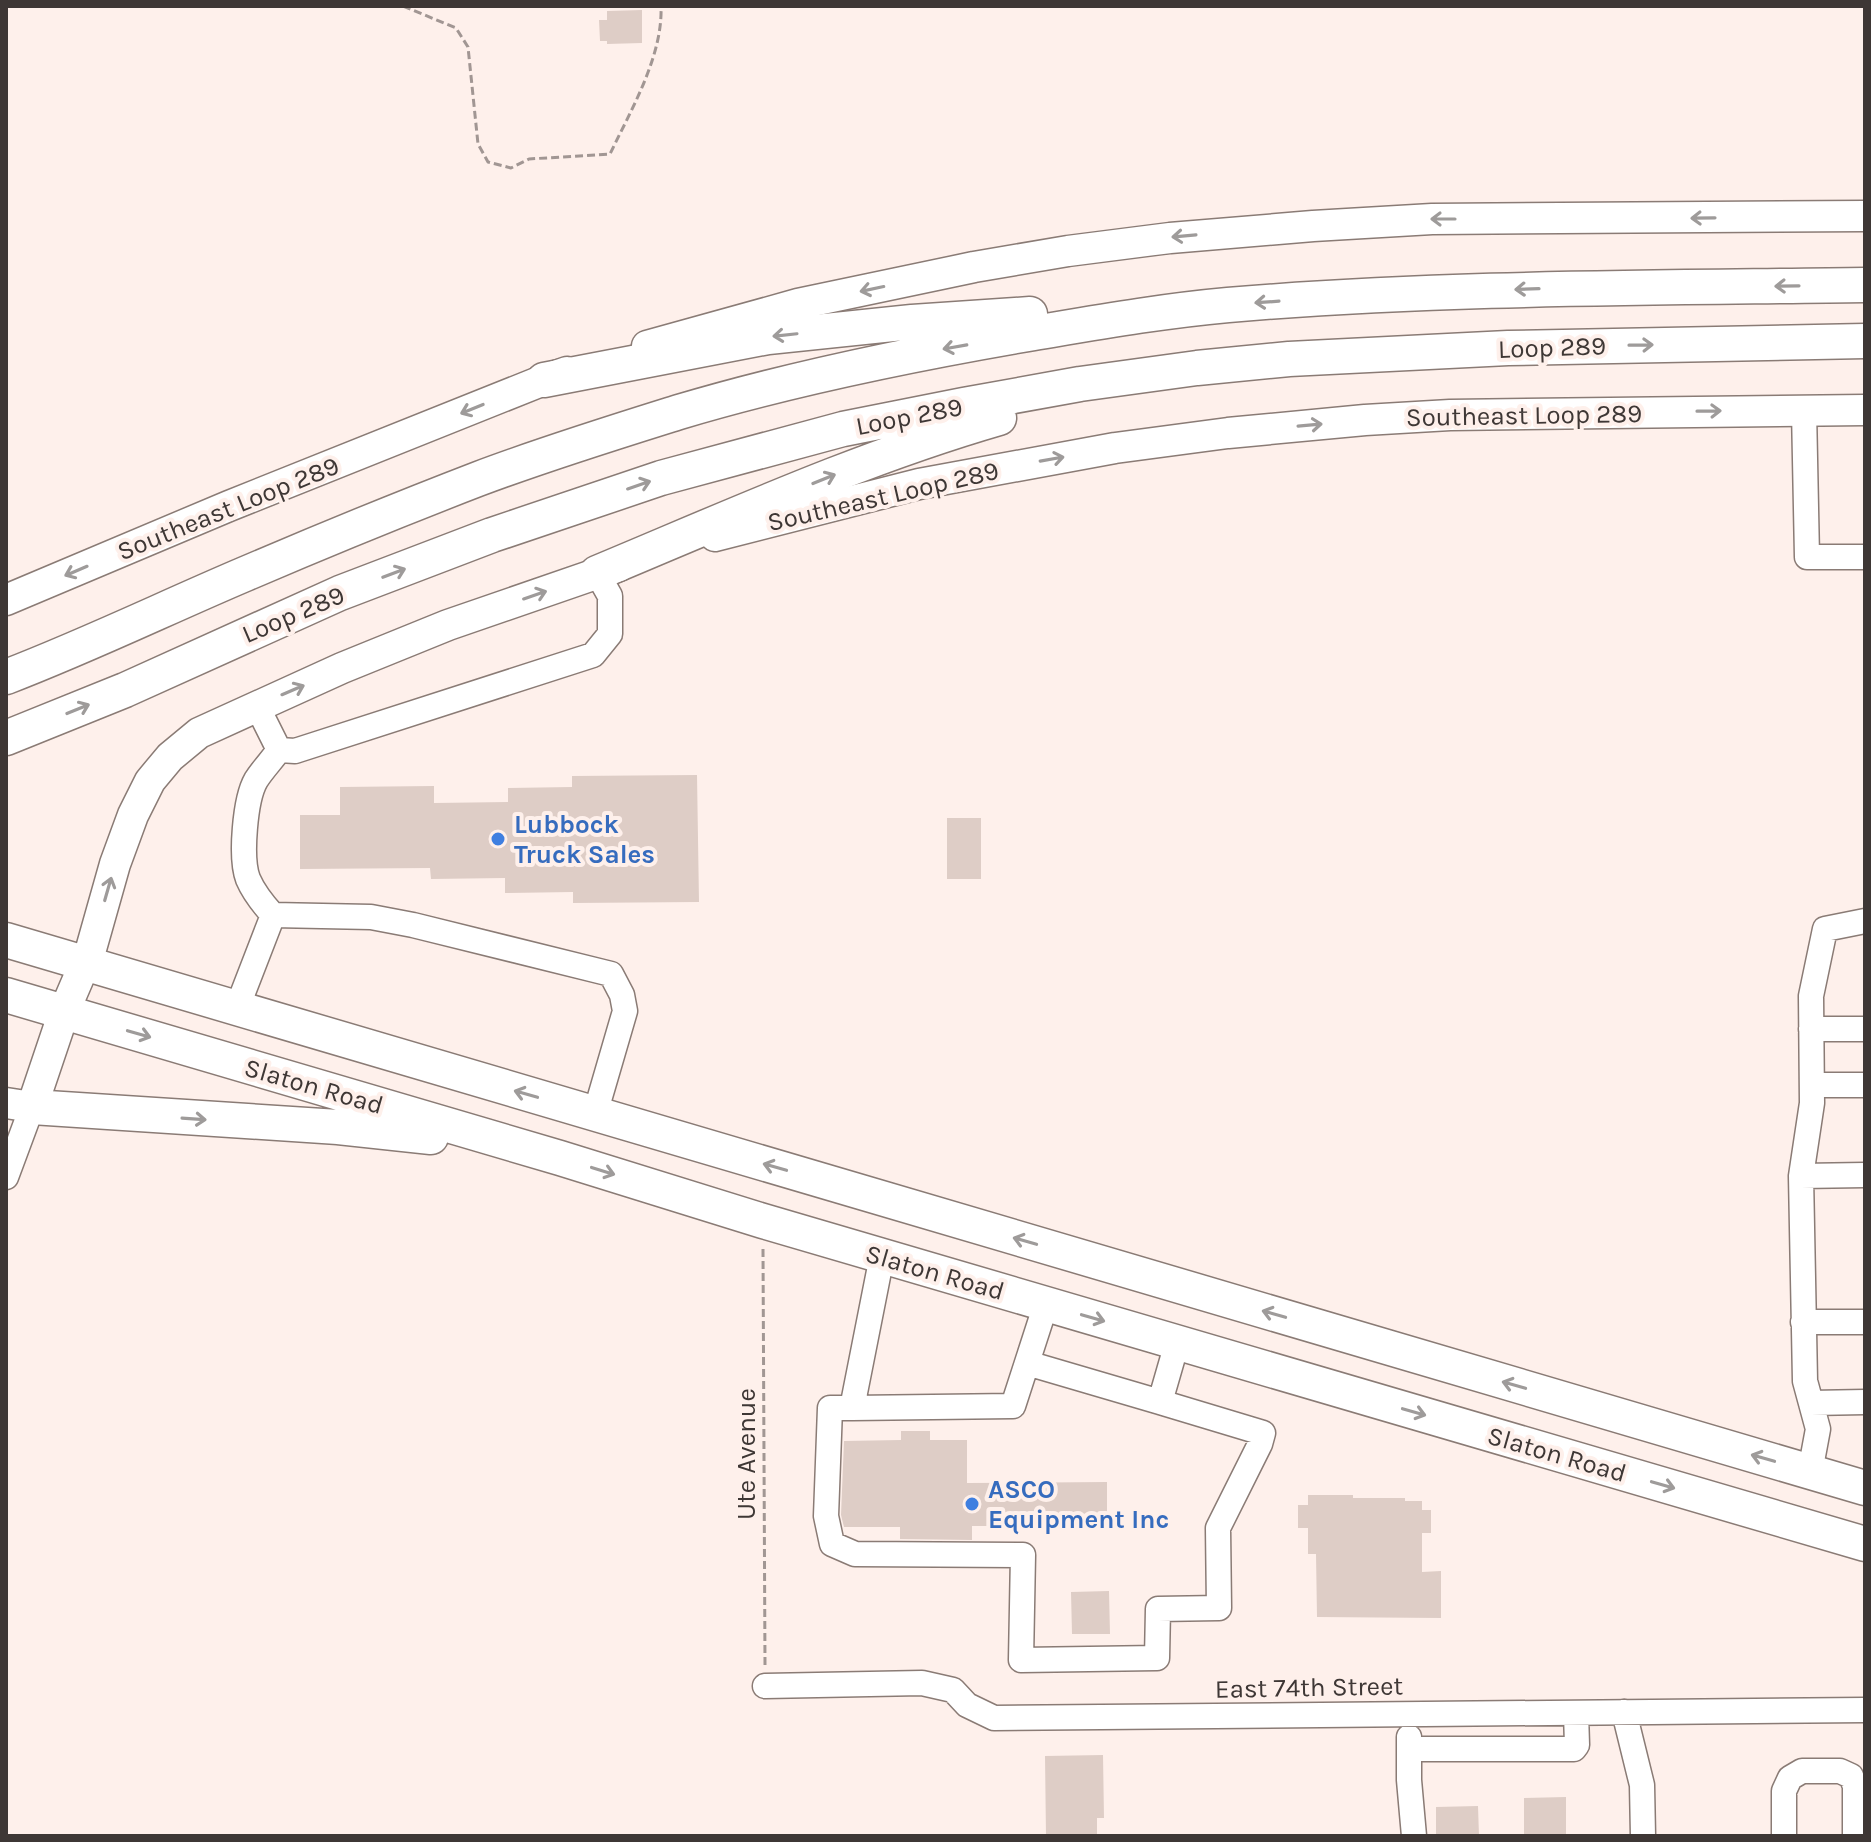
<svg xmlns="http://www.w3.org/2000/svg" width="1871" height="1842" font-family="Karla,sans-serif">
<rect width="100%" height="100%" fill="#fef0eb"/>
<!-- building -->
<path fill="#decdc6" d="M642 10V43L607 44V41H600L599 20H607V11Z
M697 775 699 902 573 903V892L505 893V878L431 879 430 868 300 869V815H340V787L434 786V803L508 802V788L572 787V776Z
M947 818H981V879H947Z
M901 1431H930V1440H967V1483L1107 1482V1526H972V1540L900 1539V1527H844L841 1515 844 1441 901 1440Z
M1308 1495H1353V1498H1405V1501H1422V1510H1431V1533H1422V1572L1441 1571V1618L1317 1617 1316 1554H1308V1528H1298V1505H1308Z
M1109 1591 1110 1634H1072L1071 1592Z
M1103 1755 1104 1818H1097V1836H1046L1045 1756Z
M1566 1797V1836H1524V1798Z
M1478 1806 1479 1836H1436V1807Z"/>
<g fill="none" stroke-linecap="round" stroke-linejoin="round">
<!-- minor casing -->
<g stroke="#8a7b75" stroke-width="27">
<path id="minor" d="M1804 410 1807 557H1865
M257 706 279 750 295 751 593 655 610 634V596L597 573
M279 750C272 760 263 769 256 780 245 799 240 858 248 879 254 893 263 904 273 915L371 917 413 925 611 974 622 995 625 1011 595 1114
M237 1008 273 915
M1811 1029H1865
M1812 1085H1865
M1801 1176 1865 1175
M6 1177 32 1107
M882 1256 852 1408H830L826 1516 832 1544 855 1554 1023 1555 1021 1660 1157 1658 1158 1609 1219 1608 1218 1528 1260 1444 1263 1433 1160 1402 1177 1343
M1803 1322H1865
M1027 1363 1160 1402
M1811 1403 1865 1402
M852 1408 1013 1406 1046 1304
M1810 1472 1818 1429 1805 1381 1801 1176 1812 1103 1811 996 1825 929 1865 921
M765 1686 922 1683 953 1690 967 1705 994 1718 1865 1710
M1624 1712 1642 1785 1643 1836
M1409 1737V1780L1414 1836
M1409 1749H1574L1577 1745 1576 1713
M1784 1836V1791L1790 1778 1802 1771H1840L1851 1776 1855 1786V1836"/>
</g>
<!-- major casing -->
<g stroke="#8a7b75" stroke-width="33">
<path id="major" d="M647 346 798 304 974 267 1068 251 1170 238 1313 226 1432 219 1865 216
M715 536 919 484 1115 448 1228 433 1365 420 1450 415 1865 410
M6 600 229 506 544 380 567 372
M6 1103 32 1107 64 1012 91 949 115 864 133 815 150 781 170 757 199 733 342 668 448 625 619 566"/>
</g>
<!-- highway casing -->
<g stroke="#8a7b75" stroke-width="37">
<path id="highway" d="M544 380 768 337 912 322 1030 314
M597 573C729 518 861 458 999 418
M6 677C87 646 165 608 245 574 322 541 400 509 478 479 544 454 612 433 679 412 793 378 911 354 1028 334 1094 323 1161 311 1228 305 1440 287 1653 288 1865 285
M6 738 125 690 340 593 492 535 661 478 843 429 964 405 1080 384 1197 368 1289 359 1508 348 1865 341
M6 940 1865 1488
M6 995 560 1158 763 1221 1865 1544
M32 1107 338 1127 431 1137"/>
</g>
<!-- path -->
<path stroke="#a19693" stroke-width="3" stroke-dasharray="8 4" stroke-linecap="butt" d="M403 6 456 28 468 47 478 144 488 162 511 168 529 159 610 154C631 110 663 56 661 6
M763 1249 765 1665"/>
<!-- minor -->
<use href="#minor" stroke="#fff" stroke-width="24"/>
<!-- major -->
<use href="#major" stroke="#fff" stroke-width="30"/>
<!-- highway -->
<use href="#highway" stroke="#fff" stroke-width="34"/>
</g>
<!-- one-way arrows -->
<defs><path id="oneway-shaft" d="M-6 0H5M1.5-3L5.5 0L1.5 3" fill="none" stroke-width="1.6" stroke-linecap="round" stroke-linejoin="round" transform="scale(2)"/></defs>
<g stroke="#9e9b9a">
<use href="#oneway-shaft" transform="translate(1703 218) rotate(179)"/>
<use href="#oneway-shaft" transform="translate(1443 219) rotate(180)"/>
<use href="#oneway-shaft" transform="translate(1184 236) rotate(175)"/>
<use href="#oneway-shaft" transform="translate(1787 286) rotate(179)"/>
<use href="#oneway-shaft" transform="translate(872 289) rotate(168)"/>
<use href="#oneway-shaft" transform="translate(1527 289) rotate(178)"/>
<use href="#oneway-shaft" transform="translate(1267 302) rotate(176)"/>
<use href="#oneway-shaft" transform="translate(785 335) rotate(174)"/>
<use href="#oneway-shaft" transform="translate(1641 345) rotate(-1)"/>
<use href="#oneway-shaft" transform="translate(955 347) rotate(170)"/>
<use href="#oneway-shaft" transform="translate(472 409) rotate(158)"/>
<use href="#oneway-shaft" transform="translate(1709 411) rotate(-1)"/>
<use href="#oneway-shaft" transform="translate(1310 425) rotate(-5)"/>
<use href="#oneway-shaft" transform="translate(1052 459) rotate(-10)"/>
<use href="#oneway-shaft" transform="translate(824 479) rotate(-22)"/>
<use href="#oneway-shaft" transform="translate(639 485) rotate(-19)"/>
<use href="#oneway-shaft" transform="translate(76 571) rotate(157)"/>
<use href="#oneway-shaft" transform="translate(394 573) rotate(-21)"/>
<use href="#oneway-shaft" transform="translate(535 595) rotate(-19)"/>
<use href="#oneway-shaft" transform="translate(293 690) rotate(-23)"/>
<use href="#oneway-shaft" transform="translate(78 709) rotate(-22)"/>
<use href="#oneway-shaft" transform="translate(108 889) rotate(-74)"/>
<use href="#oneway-shaft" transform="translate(139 1034) rotate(16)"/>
<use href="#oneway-shaft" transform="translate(526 1094) rotate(-164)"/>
<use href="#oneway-shaft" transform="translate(194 1119) rotate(4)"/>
<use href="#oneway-shaft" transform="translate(775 1167) rotate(-164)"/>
<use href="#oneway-shaft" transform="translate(603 1171) rotate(17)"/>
<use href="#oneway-shaft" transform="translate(1025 1241) rotate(-164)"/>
<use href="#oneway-shaft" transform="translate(1274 1314) rotate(-164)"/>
<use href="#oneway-shaft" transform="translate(1093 1318) rotate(16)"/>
<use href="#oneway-shaft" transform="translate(1514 1385) rotate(-164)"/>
<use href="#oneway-shaft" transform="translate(1414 1412) rotate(16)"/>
<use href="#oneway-shaft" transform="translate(1763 1458) rotate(-164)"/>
<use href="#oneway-shaft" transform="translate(1663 1485) rotate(16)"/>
</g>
<!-- markers -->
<g fill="#3f7fe0" stroke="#fef0eb" stroke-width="3">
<circle cx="498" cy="839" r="8"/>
<circle cx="972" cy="1504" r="8"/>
</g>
<g text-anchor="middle" stroke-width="8" stroke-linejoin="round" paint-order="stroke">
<!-- street labels -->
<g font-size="26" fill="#3e3735" stroke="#fef0eb">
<text transform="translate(1552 347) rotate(-2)" y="9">Loop 289</text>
<text transform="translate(1524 415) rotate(-1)" y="9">Southeast Loop 289</text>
<text transform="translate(909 416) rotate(-11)" y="9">Loop 289</text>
<text transform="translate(883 496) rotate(-13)" y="9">Southeast Loop 289</text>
<text transform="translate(228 508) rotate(-22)" y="9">Southeast Loop 289</text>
<text transform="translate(293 614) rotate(-23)" y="9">Loop 289</text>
<text transform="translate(314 1086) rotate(16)" y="9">Slaton Road</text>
<text transform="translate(935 1272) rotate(16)" y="9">Slaton Road</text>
<text transform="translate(746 1454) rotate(-90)" y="9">Ute Avenue</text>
<text transform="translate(1557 1454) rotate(16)" y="9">Slaton Road</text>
<text transform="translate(1309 1687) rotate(-1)" y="9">East 74th Street</text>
</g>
<!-- shop labels -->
<g font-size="26" font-weight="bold" fill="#366cbe" stroke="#fef0eb" text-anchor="start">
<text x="514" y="833">Lubbock<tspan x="514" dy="30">Truck Sales</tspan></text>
<text x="988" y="1498">ASCO<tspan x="988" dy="30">Equipment Inc</tspan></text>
</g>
</g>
<!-- border -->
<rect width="1871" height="1842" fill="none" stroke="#3e3735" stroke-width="16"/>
</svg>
